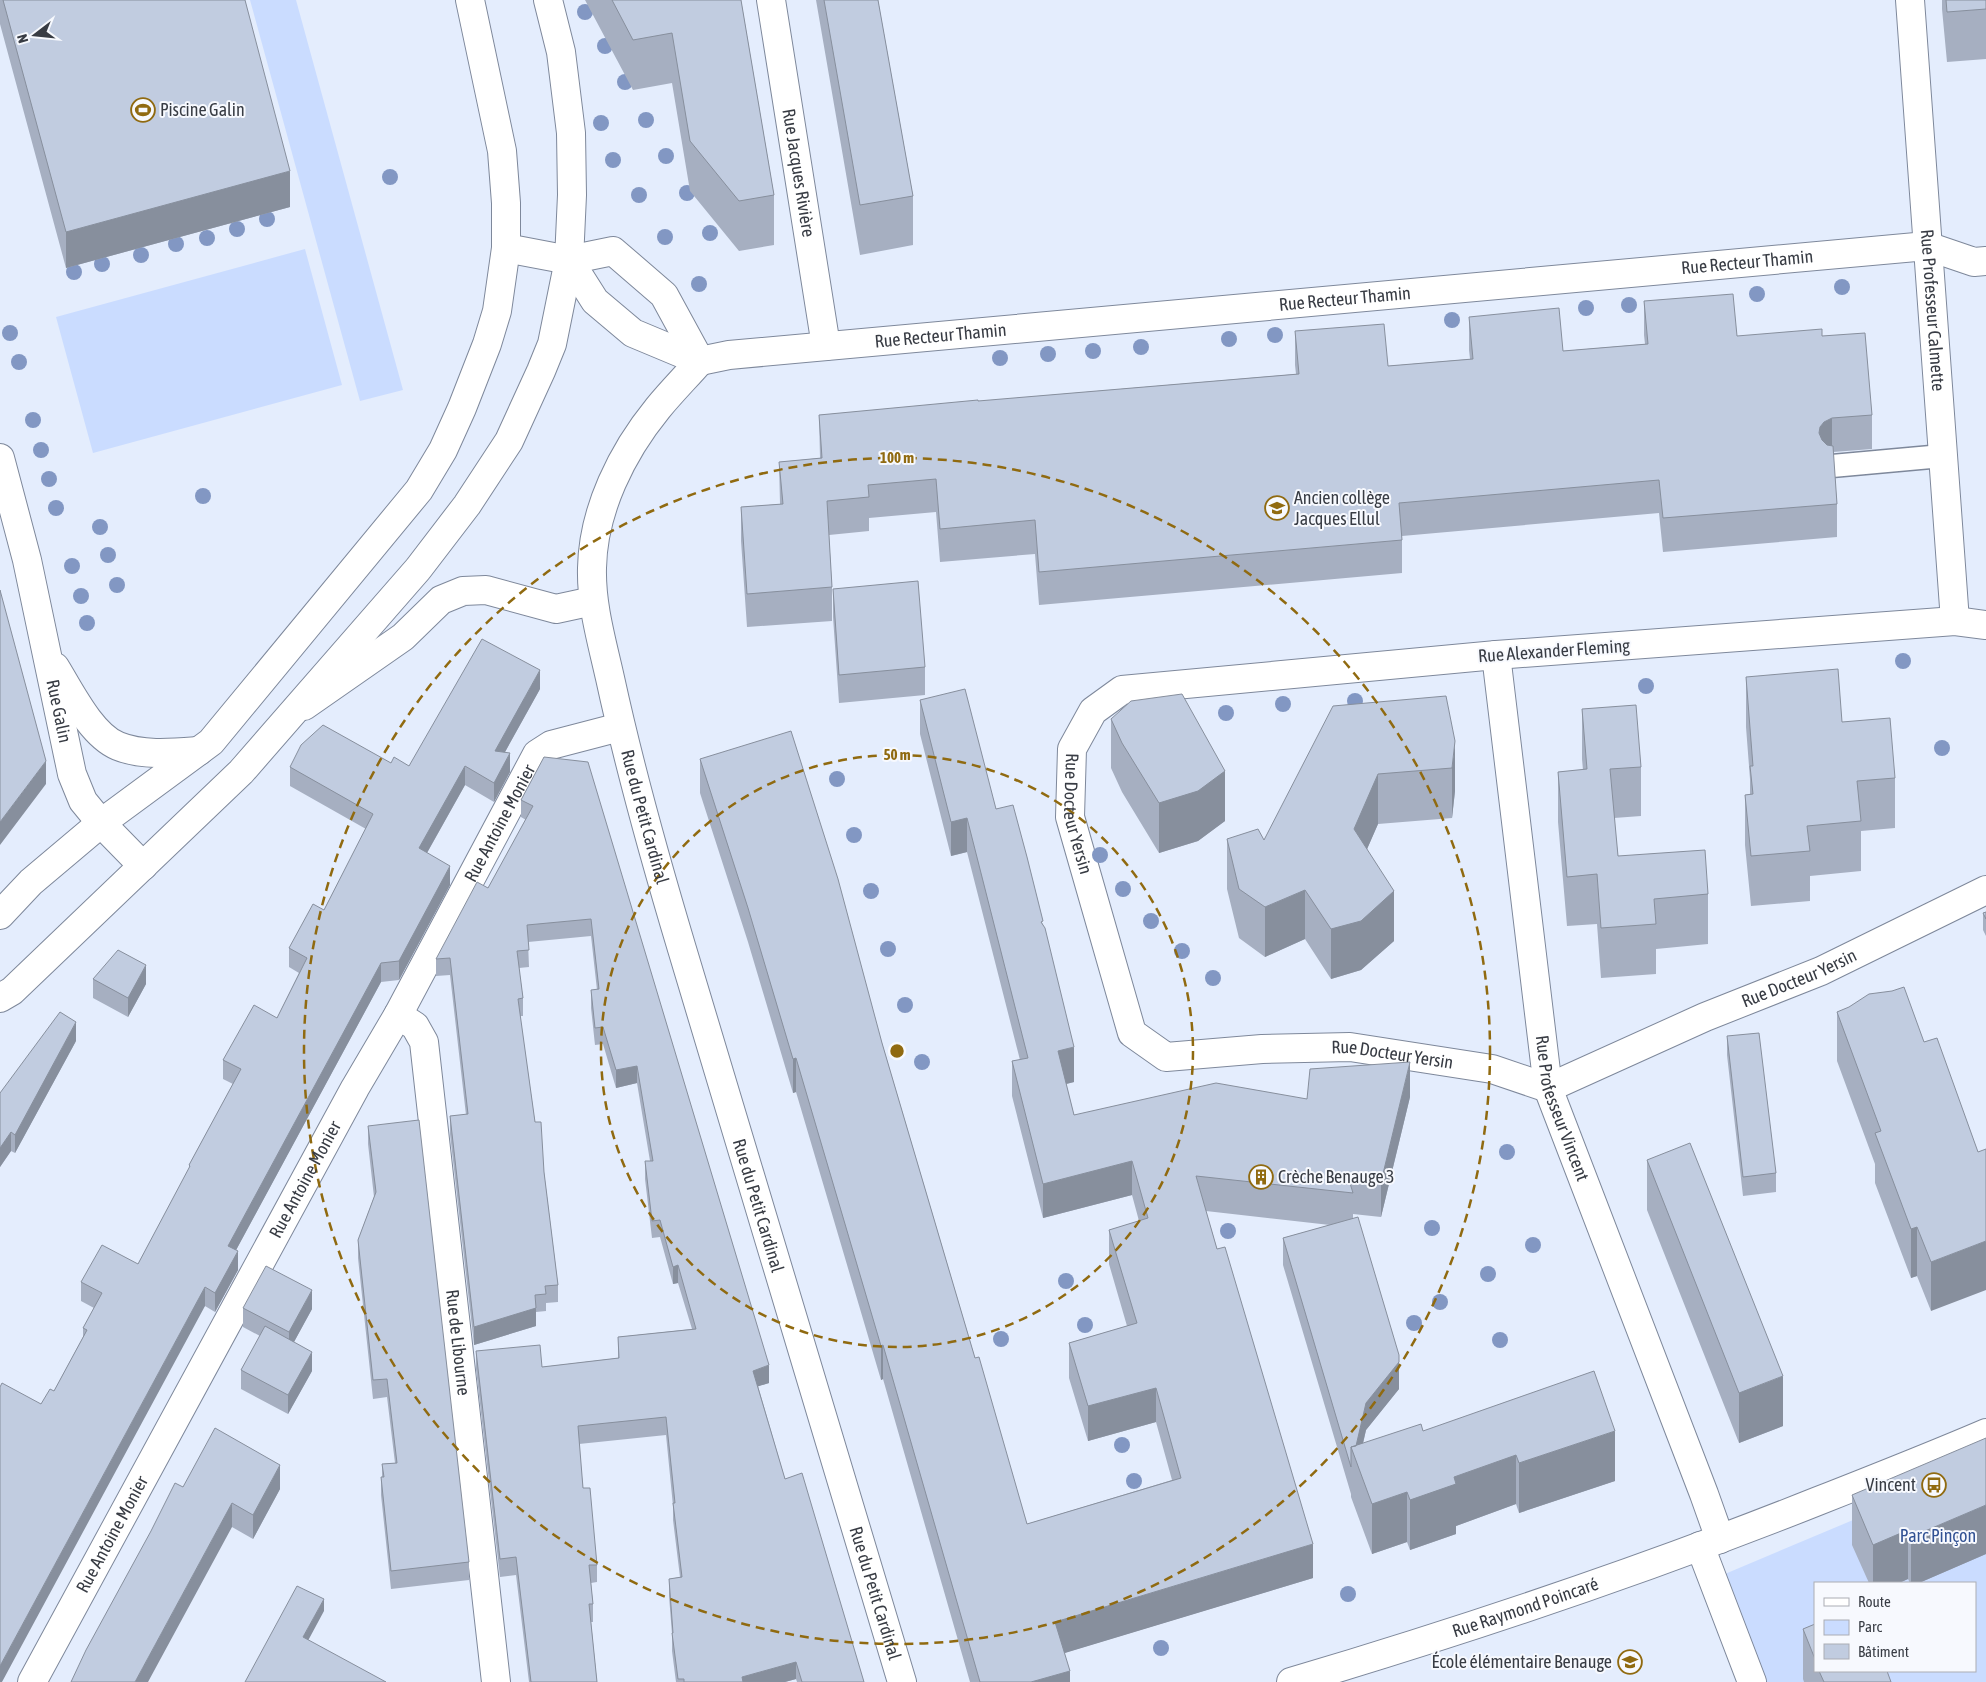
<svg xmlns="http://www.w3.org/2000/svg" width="1986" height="1682" font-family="'Asap Condensed',sans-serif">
<rect width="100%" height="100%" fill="#e4edfd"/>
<!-- green -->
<path fill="#cadcff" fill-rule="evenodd" d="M250 0H296L403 390 360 401Z
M305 249 342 385 93 453 56 317Z
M1986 1464V1682H1752L1713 1579ZM1815 1583H1975V1671H1815Z"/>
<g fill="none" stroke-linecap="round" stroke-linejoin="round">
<!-- service casing -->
<g stroke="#7e889b" stroke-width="25">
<path id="service" d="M1832 466 1942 456"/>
</g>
<!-- minor casing -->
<g stroke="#7e889b" stroke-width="30">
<g id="minor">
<path id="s1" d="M771 0 826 346"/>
<path id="s2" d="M1910 0 1955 621"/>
<path d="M506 248 569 260 613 251 664 295 700 361"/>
<path d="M569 260 595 301 633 333 700 361"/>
<path id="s3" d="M700 361C686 377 671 392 658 408 622 452 593 510 592 568 591 605 602 642 610 678 630 770 655 859 682 949 754 1194 828 1438 902 1682"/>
<path id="s4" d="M700 361 729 355 1927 246 1974 262 1986 261"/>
<path id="s5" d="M0 458 27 560 72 774 83 801 101 823 143 866"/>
<path id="s6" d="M1986 625 1955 621 1496 655 1122 690 1093 711 1072 749 1070 817 1132 1033 1166 1057 1262 1049 1350 1047 1492 1069 1548 1088 1705 1017 1821 971 1986 890"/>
<path id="s7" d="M1496 655 1548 1088 1704 1494 1720 1539"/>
<path d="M55 667C70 691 91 735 118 746 142 756 173 753 199 751"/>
<path d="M304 706 403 637 441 600 463 591 486 590 556 609 593 601"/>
<path id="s8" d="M398 1015 415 1026 424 1042 496 1682"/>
<path d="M1700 1546 1752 1682"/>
<path id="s9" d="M32 1682 355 1088 398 1015 537 754 551 745 620 727"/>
<path id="s10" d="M1291 1682C1469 1629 1645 1570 1818 1501 1874 1479 1930 1457 1986 1433"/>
</g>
</g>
<!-- secondary casing -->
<g stroke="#7e889b" stroke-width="30">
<path id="secondary" d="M0 915 31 882 101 823 211 742 419 490 443 450 462 408 487 344 497 311 506 248V203L502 151 470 0
M0 998 12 991 241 772 418 569 467 505 509 441 541 371 552 344 569 260 572 195 571 133 561 52 548 0"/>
</g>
<!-- service -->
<use href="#service" stroke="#fff" stroke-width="22"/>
<!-- minor -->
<use href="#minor" stroke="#fff" stroke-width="28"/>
<!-- secondary -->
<use href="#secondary" stroke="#fff" stroke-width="28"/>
</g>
<!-- trees -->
<g fill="#8297c3">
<circle cx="585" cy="12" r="8"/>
<circle cx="605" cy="46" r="8"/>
<circle cx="625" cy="82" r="8"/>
<circle cx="646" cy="120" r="8"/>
<circle cx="601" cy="123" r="8"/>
<circle cx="666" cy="156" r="8"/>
<circle cx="613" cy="160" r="8"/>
<circle cx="390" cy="177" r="8"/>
<circle cx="687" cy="193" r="8"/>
<circle cx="639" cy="195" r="8"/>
<circle cx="267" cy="219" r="8"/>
<circle cx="237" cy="229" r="8"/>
<circle cx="710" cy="233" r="8"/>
<circle cx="665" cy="237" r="8"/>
<circle cx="207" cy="238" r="8"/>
<circle cx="176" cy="244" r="8"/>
<circle cx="141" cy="255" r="8"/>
<circle cx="102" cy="264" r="8"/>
<circle cx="74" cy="272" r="8"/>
<circle cx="699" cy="284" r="8"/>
<circle cx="1842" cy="287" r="8"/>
<circle cx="1757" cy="294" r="8"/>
<circle cx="1629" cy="305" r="8"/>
<circle cx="1586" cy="308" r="8"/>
<circle cx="1452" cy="320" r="8"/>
<circle cx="10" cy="333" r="8"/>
<circle cx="1275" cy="335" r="8"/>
<circle cx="1229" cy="339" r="8"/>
<circle cx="1141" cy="347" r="8"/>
<circle cx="1093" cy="351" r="8"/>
<circle cx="1048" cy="354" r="8"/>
<circle cx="1000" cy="358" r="8"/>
<circle cx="19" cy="362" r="8"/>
<circle cx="33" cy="420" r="8"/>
<circle cx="41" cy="450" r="8"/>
<circle cx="49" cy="479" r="8"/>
<circle cx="203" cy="496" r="8"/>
<circle cx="56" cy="508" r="8"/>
<circle cx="100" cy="527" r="8"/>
<circle cx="108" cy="555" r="8"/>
<circle cx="72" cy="566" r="8"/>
<circle cx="117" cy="585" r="8"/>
<circle cx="81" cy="596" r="8"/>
<circle cx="87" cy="623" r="8"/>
<circle cx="1903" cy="661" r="8"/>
<circle cx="1646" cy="686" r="8"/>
<circle cx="1355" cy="701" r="8"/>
<circle cx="1283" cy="704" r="8"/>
<circle cx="1226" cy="713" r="8"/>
<circle cx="1942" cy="748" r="8"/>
<circle cx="837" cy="779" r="8"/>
<circle cx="854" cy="835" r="8"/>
<circle cx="1100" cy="855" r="8"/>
<circle cx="1123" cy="889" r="8"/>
<circle cx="871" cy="891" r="8"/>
<circle cx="1151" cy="921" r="8"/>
<circle cx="888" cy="949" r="8"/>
<circle cx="1182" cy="951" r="8"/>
<circle cx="1213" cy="978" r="8"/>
<circle cx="905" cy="1005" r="8"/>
<circle cx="922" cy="1062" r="8"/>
<circle cx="1507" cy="1152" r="8"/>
<circle cx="1432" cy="1228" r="8"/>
<circle cx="1228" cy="1231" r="8"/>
<circle cx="1533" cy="1245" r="8"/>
<circle cx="1488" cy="1274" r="8"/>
<circle cx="1066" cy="1281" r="8"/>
<circle cx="1440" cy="1302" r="8"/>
<circle cx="1414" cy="1323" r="8"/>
<circle cx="1085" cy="1325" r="8"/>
<circle cx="1001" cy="1339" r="8"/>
<circle cx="1500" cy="1340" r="8"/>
<circle cx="1122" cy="1445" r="8"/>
<circle cx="1134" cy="1481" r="8"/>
<circle cx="1348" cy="1594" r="8"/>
<circle cx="1161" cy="1648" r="8"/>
</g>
<!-- wall -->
<path fill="#a6afc1" d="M0 0H245L290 207 66 268 0 24Z
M585 0H741L774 195V245L739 251 690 191 672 83 633 90Z
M816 0H878L913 196V245L860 255Z
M1942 0H1986V59L1947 62 1942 9Z
M1644 301 1737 336H1822L1872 415V449L1833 452 1837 504V537L1663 552 1659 513 1402 536V573L1039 605 1035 554 940 562 936 512 869 518V531L829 535 832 587V621L747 627 741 541V507L780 504 779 462 820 458 819 415 1296 374 1295 365V331L1388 366 1470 359 1469 350V317L1563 351 1645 344 1644 335Z
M833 589 925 667V695L839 703 833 617Z
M1746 677 1842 722 1895 778V828L1861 831V871L1810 876V901L1751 906 1745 845V795L1750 794V779L1746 727Z
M540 689 505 752 510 772 494 802 465 785 427 853 450 885 399 980 381 982 236 1250 238 1270 215 1312 205 1306 41 1404 54 1391 83 1337V1328L94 1308 81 1301V1282L138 1264 189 1169V1165L233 1084 223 1079V1060L277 1018 299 973 289 967V948L324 910 366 829 290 786V767L391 763 409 766Z
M1446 696 1455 791 1452 818 1378 824 1367 849 1394 941 1361 970 1331 979 1305 939 1265 957 1239 938 1227 889V839L1264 840Z
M920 700 996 809 1043 925 1074 1082 1066 1084 1074 1115 1307 1099 1410 1097 1381 1217 1353 1214V1218L1399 1389 1366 1430 1363 1444 1423 1431 1615 1481 1519 1513 1516 1504 1456 1526V1534L1410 1550 1407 1542 1372 1554 1351 1497V1490V1494L1283 1265V1238L1330 1225 1206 1211 1313 1578 1064 1653 1070 1682H970L883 1379 881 1380 796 1092 793 1093 748 942 700 793V759L882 1043 975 1358 1027 1524 1172 1480 1156 1422 1088 1441 1069 1378V1343L1127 1326 1109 1264V1230L1139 1221 1132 1195 1043 1218 1012 1096V1061L1020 1060 967 852 951 856 920 734Z
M1582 709 1641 767V816L1614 818 1618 856 1708 894V944L1656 949V974L1601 978 1597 924 1567 926 1558 822V772L1583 770 1582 759Z
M1111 719 1225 821 1198 841 1159 853 1122 792 1111 768Z
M544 757 769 1383 758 1386 785 1479 864 1682H797L796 1679 785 1682H676L672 1651V1634L669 1596V1579L680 1577 673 1520V1506L666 1435 579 1444 583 1488 597 1565V1582L591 1583 593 1604V1622H591L597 1682H529L516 1575 500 1577 476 1369V1351L542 1367 618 1358V1337L692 1329 678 1283 673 1284 660 1237 652 1238 645 1179V1161H650L637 1083 616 1088 603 1044 595 1045 591 1008V990H597L591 936 528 942 529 967 519 968 523 998V1016H520L535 1122 544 1172 558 1285V1302L546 1303V1311L536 1312V1326L474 1345 450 1134V1116L466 1115 450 975 436 976V959L488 888 526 820 521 817V800Z
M1986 912V936L1983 930V913Z
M93 979 146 984 128 1017 93 998Z
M1837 1012 1924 1042 1937 1038 1931 1311 1917 1276 1911 1278 1875 1183V1164L1837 1061Z
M1727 1036 1776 1173V1192L1743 1196 1727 1055Z
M76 1041 15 1153 11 1151 0 1167V1093Z
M368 1126 469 1562V1580L391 1589 381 1495V1477H382V1464L395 1463 387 1397 373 1399 358 1258V1240L374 1197 368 1144Z
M1647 1160 1783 1426 1739 1443 1647 1210Z
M243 1308 312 1309 294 1342 312 1371 288 1414 241 1389V1370L260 1336 243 1327Z
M183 1487 280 1489 253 1539 232 1527Z
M1852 1495 1986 1554 1919 1583H1910L1908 1579 1899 1583H1869L1852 1545Z
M1815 1624V1671H1887L1891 1682H1804L1803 1679V1629Z"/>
<!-- shaded-wall -->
<path fill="#878f9d" d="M290 171V207L66 268V232Z
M1832 418V452L1824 456 1819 433 1820 427 1824 422Z
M540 670V689L495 770V751Z
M1455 741V791L1452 818V768Z
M510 753V772L494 802V783Z
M46 761V784L0 845V822Z
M465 766V785L419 867V848Z
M1225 771V821L1198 841 1159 853V803Z
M1378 774V824L1354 879V829Z
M967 818V852L951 856V822Z
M450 866V885L399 980V961Z
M1305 890V939L1265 957V907Z
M1394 891V941L1361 970 1331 979V929Z
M381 963V982L228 1265V1246Z
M146 965V984L128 1017V998Z
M76 1022V1041L15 1153V1135Z
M1074 1047V1082L1058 1086V1051Z
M796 1058V1092L793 1093V1059Z
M1410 1062V1097L1381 1217V1182Z
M637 1066V1083L616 1088V1070Z
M11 1132V1151L0 1167V1148Z
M1132 1161V1195L1043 1218V1184Z
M1917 1227V1276L1911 1278V1229Z
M1986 1241V1290L1931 1311V1262Z
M238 1251V1270L215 1312V1293Z
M678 1265V1283L673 1284V1267Z
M205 1287V1306L2 1682H0V1666Z
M312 1290V1309L289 1351V1332Z
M536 1308V1326L474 1345V1327Z
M883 1345V1379L881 1380V1346Z
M312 1352V1371L288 1414V1395Z
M1399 1362V1389L1366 1430 1358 1464 1354 1454 1366 1403Z
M769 1365V1383L753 1388V1371Z
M1783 1376V1426L1739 1443V1393Z
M1156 1388V1422L1088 1441V1406Z
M1615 1431V1481L1519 1513V1463Z
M1516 1455V1504L1456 1526V1534L1410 1550V1500L1454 1477Z
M280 1465V1489L253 1539V1515Z
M1407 1492V1542L1372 1554V1504Z
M232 1503V1527L148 1682H135Z
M1986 1505V1554L1919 1583H1911V1537Z
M1908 1530V1579L1899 1583H1873V1545Z
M1313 1544V1578L1055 1656V1622Z
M324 1599V1611L303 1650V1637Z
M796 1662V1679L785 1682H742V1677Z
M1070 1671V1682H1031Z"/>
<!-- building -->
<path fill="#c1cce0" stroke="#878f9d" d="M3 0H245L290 171 66 232Z
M612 0H741L774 195 739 201 690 141 672 33 633 40Z
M824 0H878L913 196 860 205Z
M1946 0H1986V9L1947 12Z
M1733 294 1737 336 1822 329V336L1865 333 1872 415 1832 418 1824 422 1820 427 1819 433 1822 440 1827 445 1833 446 1837 504 1663 518 1659 480 1399 503 1402 540 1039 572 1035 520 940 529 936 479 868 485 869 497 827 501 832 587 747 594 741 507 783 504 779 462 822 458 819 415 978 400V401L1299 374 1295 331 1384 324 1388 366 1473 359 1469 317 1559 308 1563 351 1648 344 1644 301Z
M918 581 925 667 839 675 833 589Z
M0 590 46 761 0 822Z
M482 639 540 670 495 751 510 753 494 783 465 766 419 848 450 866 399 961 381 963 228 1246 238 1251 215 1293 205 1287 0 1666V1387L2 1383 41 1404 50 1389 54 1391 87 1330 83 1328 102 1293 81 1282 102 1245 138 1264 190 1166 189 1165 241 1069 223 1060 254 1005 277 1018 307 958 289 948 313 904 324 910 373 814 290 767 301 745 323 725 391 763 394 757 409 766Z
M1838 669 1842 722 1890 718 1895 778 1857 781 1861 821 1807 826 1810 851 1751 856 1745 795 1753 794 1750 766H1753L1746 677Z
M965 689 996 809 1013 805 1027 857 1043 921 1041 922 1045 928 1074 1047 1058 1051 1074 1115 1216 1083 1307 1099 1310 1069 1410 1062 1381 1182 1349 1180 1353 1193 1196 1176 1217 1249 1225 1247 1313 1544 1055 1622 1070 1671 1031 1682H980L883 1345 881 1346 796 1058 793 1059 748 908 700 759 791 731 838 879 882 1043 975 1358 979 1357 1027 1524 1181 1478 1156 1388 1088 1406 1069 1343 1137 1323 1109 1230 1148 1218 1132 1161 1043 1184 1012 1061 1028 1058 967 818 951 822 920 700Z
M1182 694 1225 771 1198 791 1159 803 1122 743 1111 719 1131 701Z
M1446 696 1455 741 1452 768 1378 774 1354 829 1394 891 1361 921 1331 929 1305 890 1265 907 1239 889 1227 839 1258 829 1264 840 1333 706Z
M1636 705 1641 767 1610 769 1618 856 1705 850 1708 894 1654 899 1656 924 1601 928 1597 874 1567 877 1558 772 1587 769 1582 709Z
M544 757 588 762 769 1365 753 1371 785 1479 802 1473 864 1682H802L796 1662 742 1677 743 1682H684V1679H678L672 1633H673L669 1579 682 1577 673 1503H675L666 1417 578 1426 583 1488H590L597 1565H589L593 1604H589L597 1682H531L516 1557 500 1559 476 1351 540 1345 542 1367 619 1358 618 1337 696 1329 678 1265 673 1267 660 1220 652 1221 645 1161H653L637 1066 616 1070 603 1027 595 1028 591 990 599 989 591 919 527 925 529 950 517 951 523 998 518 999 535 1122H541L544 1172 558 1285 545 1286 546 1294 535 1295 536 1308 474 1327 450 1116 468 1114 450 958 436 959 477 882 488 888 533 806 521 800Z
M1986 912V919L1983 913Z
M118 950 146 965 128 998 93 979Z
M1904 987 1924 1042 1937 1038 1978 1152 1986 1149V1241L1931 1262 1917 1227 1911 1229 1875 1133 1881 1131 1837 1012 1849 1007 1869 994 1892 991Z
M60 1012 76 1022 15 1135 11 1132 0 1148V1093Z
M1759 1033 1776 1173 1743 1177 1727 1036Z
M419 1120 469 1562 391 1571 381 1477H384L382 1464 397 1463 387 1379 373 1380 358 1240 376 1192 368 1126Z
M1690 1143 1783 1376 1739 1393 1647 1160Z
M1358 1217 1399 1355V1362L1366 1403 1356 1446 1351 1447V1467L1283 1238Z
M266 1266 312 1290 289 1332 243 1308Z
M265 1326 312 1352 288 1395 241 1370Z
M1594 1371 1615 1431 1519 1463 1516 1455 1454 1477 1456 1484 1410 1500 1407 1492 1372 1504 1351 1447 1421 1424 1423 1431Z
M215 1428 280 1465 253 1515 232 1503 135 1682H71L86 1650 151 1531 175 1483 183 1487Z
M1986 1438V1505L1911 1537 1908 1530 1873 1545 1852 1495Z
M297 1586 324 1599 303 1637 386 1682H245Z
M1815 1624V1659L1803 1629Z
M1819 1671H1887L1891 1682H1824Z"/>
<!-- distance rings -->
<g fill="none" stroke="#906a10" stroke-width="2.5" stroke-dasharray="9 6">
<circle cx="897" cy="1051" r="296"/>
<circle cx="897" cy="1051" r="593"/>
</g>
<!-- icons -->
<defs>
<g id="stadium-ring" transform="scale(1.25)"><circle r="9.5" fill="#f7f9fe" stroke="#906a10" stroke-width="1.5"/><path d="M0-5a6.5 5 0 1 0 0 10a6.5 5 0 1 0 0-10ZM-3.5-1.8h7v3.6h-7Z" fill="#906a10"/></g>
<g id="school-ring" transform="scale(1.25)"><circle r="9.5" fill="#f7f9fe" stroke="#906a10" stroke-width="1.5"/><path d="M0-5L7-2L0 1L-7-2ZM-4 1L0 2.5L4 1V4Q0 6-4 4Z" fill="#906a10"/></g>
<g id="building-ring" transform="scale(1.25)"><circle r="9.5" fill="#f7f9fe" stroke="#906a10" stroke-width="1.5"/><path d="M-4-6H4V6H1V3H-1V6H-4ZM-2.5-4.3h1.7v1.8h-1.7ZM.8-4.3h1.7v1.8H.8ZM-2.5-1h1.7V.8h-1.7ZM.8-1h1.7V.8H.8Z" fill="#906a10"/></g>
<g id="bus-ring" transform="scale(1.25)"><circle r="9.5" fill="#f7f9fe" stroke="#906a10" stroke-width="1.5"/><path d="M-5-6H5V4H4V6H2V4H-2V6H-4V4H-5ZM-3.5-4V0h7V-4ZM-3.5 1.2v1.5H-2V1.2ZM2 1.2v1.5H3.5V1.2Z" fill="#906a10"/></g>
</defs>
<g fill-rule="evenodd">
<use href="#stadium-ring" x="143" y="110"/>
<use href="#school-ring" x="1277" y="508"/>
<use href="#building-ring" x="1261" y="1177"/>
<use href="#bus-ring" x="1934" y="1485"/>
<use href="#school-ring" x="1630" y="1662"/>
</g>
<g text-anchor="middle" stroke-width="4" stroke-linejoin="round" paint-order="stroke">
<!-- poi labels -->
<g font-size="18" fill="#383c44" stroke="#f7f9fe" text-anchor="start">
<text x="160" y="116">Piscine Galin</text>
<text x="1294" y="504">Ancien collège<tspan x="1294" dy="21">Jacques Ellul</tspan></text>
<text x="1278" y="1183">Crèche Benauge 3</text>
<text x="1916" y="1491" text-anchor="end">Vincent</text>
<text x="1612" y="1668" text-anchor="end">École élémentaire Benauge</text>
</g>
<!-- street labels -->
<g font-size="18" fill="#383c44" stroke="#f7f9fe">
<text dy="6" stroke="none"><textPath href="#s1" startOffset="175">Rue Jacques Rivière</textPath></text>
<text dy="6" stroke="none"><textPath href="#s4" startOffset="1052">Rue Recteur Thamin</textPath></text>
<text dy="6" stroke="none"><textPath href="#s4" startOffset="648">Rue Recteur Thamin</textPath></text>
<text dy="6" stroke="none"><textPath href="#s2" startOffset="311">Rue Professeur Calmette</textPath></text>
<text dy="6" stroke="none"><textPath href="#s4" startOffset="242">Rue Recteur Thamin</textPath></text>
<text transform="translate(1554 651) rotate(-4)" y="6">Rue Alexander Fleming</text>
<text dy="6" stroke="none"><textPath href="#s5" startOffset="260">Rue Galin</textPath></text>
<text dy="6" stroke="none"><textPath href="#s6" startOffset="1012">Rue Docteur Yersin</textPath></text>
<text dy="6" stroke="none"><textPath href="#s3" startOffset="494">Rue du Petit Cardinal</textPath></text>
<text dy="6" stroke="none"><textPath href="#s9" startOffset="978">Rue Antoine Monier</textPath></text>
<text dy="6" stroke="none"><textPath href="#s6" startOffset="1942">Rue Docteur Yersin</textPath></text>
<text dy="6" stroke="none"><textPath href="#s6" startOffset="1508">Rue Docteur Yersin</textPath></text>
<text dy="6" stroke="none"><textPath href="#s7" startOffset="459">Rue Professeur Vincent</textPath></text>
<text dy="6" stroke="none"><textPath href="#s9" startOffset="572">Rue Antoine Monier</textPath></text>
<text dy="6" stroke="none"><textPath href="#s3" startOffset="899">Rue du Petit Cardinal</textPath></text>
<text dy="6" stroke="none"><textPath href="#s8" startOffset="341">Rue de Libourne</textPath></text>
<text dy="6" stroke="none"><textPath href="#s9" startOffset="168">Rue Antoine Monier</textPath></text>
<text dy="6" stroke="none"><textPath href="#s3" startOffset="1304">Rue du Petit Cardinal</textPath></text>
<text dy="6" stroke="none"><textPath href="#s10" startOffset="246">Rue Raymond Poincaré</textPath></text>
</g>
<!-- park labels -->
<g font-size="18" fill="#315193" stroke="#f7f9fe">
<text x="1938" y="1542">Parc Pinçon</text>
</g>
</g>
<circle cx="897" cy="1051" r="8" fill="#906a10" stroke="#f7f9fe" stroke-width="2.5"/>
<g font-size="15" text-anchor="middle" font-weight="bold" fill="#906a10" stroke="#f7f9fe" stroke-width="4" stroke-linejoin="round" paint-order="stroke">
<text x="897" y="463">100 m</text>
<text x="897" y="760">50 m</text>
</g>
<!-- legend -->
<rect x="1814" y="1582" width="162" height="90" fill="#f7f9fe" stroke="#abadb4"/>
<rect x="1824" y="1598" width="25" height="8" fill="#ffffff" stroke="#abadb4"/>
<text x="1858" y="1607" font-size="15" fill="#383c44">Route</text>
<rect x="1824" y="1620" width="25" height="15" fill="#cadcff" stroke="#abadb4"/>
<text x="1858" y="1632" font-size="15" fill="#383c44">Parc</text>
<rect x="1824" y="1644" width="25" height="15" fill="#c1cce0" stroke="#abadb4"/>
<text x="1858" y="1657" font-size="15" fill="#383c44">Bâtiment</text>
<!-- north arrow -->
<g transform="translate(35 35) rotate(254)" stroke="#f7f9fe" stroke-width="4" paint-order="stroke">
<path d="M0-4L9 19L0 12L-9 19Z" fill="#383c44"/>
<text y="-8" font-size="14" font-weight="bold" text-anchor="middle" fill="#383c44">N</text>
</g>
</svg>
